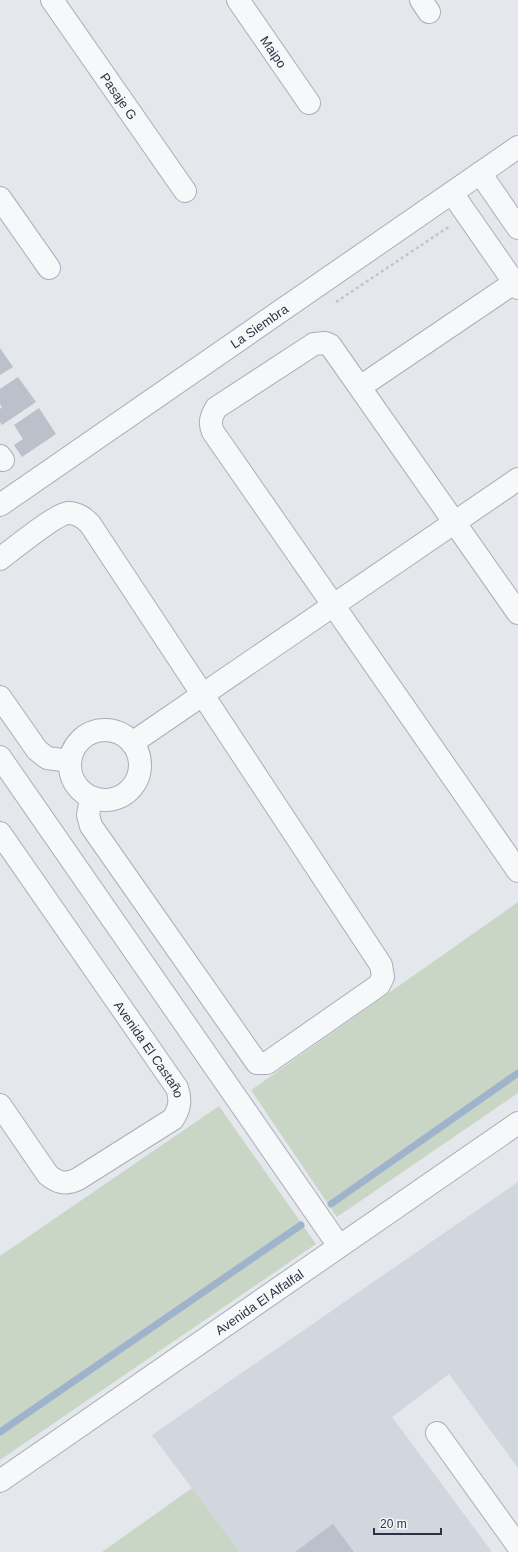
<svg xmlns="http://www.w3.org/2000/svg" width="518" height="1552" font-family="Helvetica,sans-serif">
<rect width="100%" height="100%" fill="#e4e7ec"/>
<!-- built -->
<path fill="#d2d6de" d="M518 1182V1468L449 1374 392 1417 492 1552H240L152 1435Z"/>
<!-- green -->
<path fill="#c9d6c5" d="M518 902V1093L337 1217 251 1090Z
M219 1106 316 1244 0 1460V1256Z
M192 1488 240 1552H102Z"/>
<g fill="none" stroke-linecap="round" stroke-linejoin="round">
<!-- stream -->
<path stroke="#9fb4cc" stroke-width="7" d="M331 1204 518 1073
M0 1432 301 1225"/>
</g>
<!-- building -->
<path fill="#bbc0ca" d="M0 348 13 367 0 375Z
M18 377 36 402 2 425 0 422V409L2 407 0 404V389Z
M39 408 56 434 22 457 14 445 23 439 14 425Z
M333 1524 354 1552H295Z"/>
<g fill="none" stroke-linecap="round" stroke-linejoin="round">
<!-- street casing -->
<g stroke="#a9aeb7" stroke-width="24">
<g id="street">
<path id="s1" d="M52 0 185 191"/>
<path id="s2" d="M238 0 309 103"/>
<path d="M421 0 429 12"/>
<path d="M480 173 518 228"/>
<path d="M452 193 518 288"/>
<path d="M0 198 49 268"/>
<path d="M360 387 518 280"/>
<path d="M0 456 3 460"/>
<path id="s3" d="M0 505 518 147"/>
<path d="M0 559C13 549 56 514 68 513 78 513 84 518 90 524L381 965 383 977 379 985 267 1063H257L91 826 88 815 91 798"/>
<path d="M518 613 330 345 325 343 314 344 216 408C211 417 209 423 213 432L518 871"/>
<path d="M0 697 37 750 47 758 70 761"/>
<circle cx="105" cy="765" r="35"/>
<path d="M132 743 518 479"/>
<path d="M0 757 339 1246"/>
<path id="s4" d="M0 833 177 1088C181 1100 180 1108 173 1119L78 1179C66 1185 58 1183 48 1175L0 1105"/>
<path d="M437 1433 518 1546"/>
<path id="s5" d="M0 1481 518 1123"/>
</g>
</g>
<!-- path -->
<path stroke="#c2c5cb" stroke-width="2.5" stroke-dasharray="3 3" stroke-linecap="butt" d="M336 302 450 226"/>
<!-- street -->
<use href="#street" stroke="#f7f8fa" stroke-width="22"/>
</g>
<g text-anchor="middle" stroke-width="3.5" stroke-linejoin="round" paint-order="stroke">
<!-- street labels -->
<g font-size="13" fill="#2b3445" stroke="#f4f6f9">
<text dy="5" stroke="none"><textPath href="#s2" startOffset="63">Maipo</textPath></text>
<text dy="5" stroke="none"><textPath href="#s1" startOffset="117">Pasaje G</textPath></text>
<text dy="5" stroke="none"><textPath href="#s3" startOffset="315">La Siembra</textPath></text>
<text dy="5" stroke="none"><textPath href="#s4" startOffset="263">Avenida El Castaño</textPath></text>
<text dy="5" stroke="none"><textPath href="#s5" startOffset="315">Avenida El Alfalfal</textPath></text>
</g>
</g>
<!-- scale -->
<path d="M374 1528v6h67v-6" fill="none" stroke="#2b3445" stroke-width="2"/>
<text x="380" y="1528" font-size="12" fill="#2b3445" stroke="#f4f6f9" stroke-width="3" paint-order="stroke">20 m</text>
</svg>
